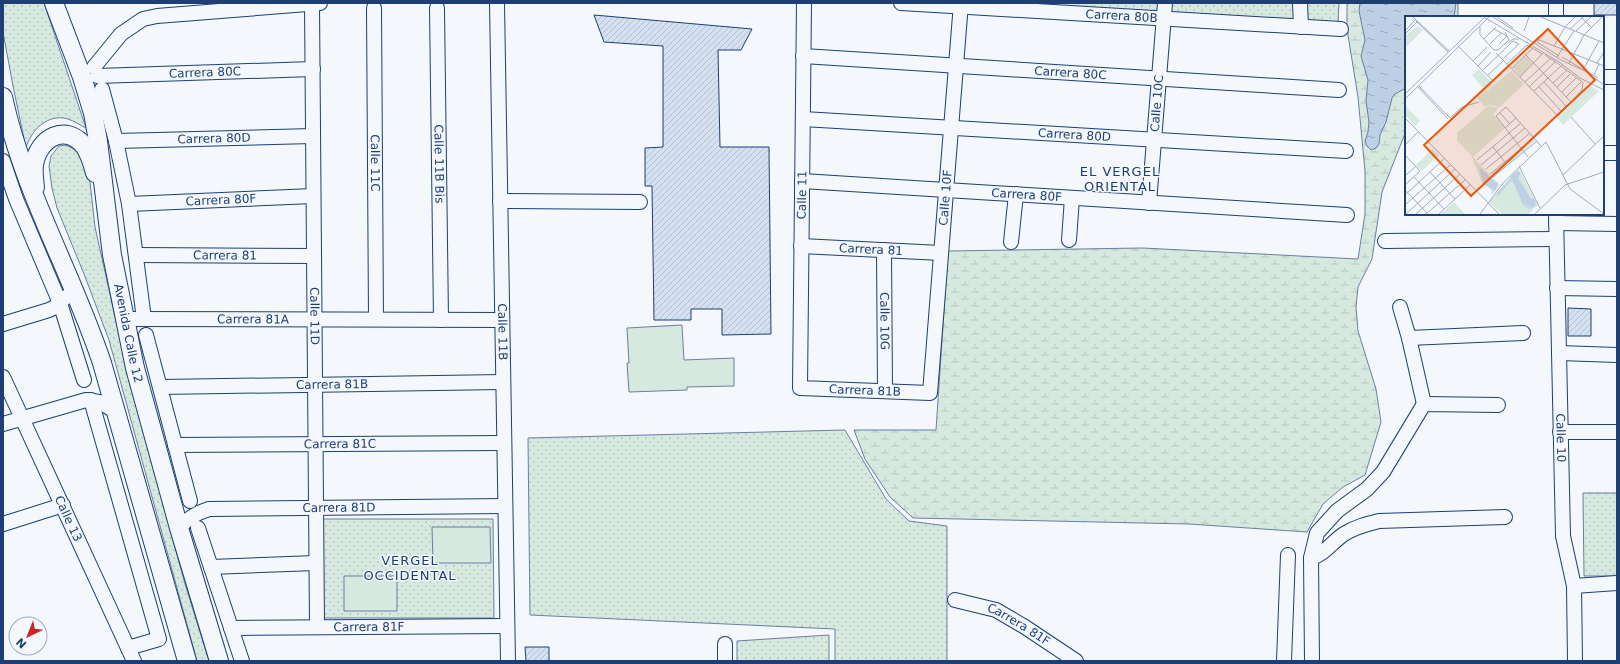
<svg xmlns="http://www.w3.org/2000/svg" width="1620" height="664" font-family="'DejaVu Sans',sans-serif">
<defs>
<pattern id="green-dots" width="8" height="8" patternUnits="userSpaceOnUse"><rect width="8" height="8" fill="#d7e8df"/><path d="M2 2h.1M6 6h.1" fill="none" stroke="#b8c8c3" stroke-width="1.8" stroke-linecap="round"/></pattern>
<pattern id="wetland-marsh" width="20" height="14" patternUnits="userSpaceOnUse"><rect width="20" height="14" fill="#d7e8df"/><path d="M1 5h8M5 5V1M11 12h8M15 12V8" fill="none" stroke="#b8c8c3"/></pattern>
<pattern id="water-ripples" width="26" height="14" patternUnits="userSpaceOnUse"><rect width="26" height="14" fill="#bed0e5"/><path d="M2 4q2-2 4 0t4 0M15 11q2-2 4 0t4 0" fill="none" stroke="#9aaabe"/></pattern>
<pattern id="building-hatch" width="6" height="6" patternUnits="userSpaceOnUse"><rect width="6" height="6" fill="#d5e0f0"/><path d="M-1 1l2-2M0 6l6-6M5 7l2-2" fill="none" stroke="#b6c1d1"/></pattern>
</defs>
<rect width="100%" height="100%" fill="#f4f7fb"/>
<!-- green -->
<path fill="url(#green-dots)" stroke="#687fa3" d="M3 3H44L86 128C80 125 74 121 68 119 48 113 31 130 26 148L13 86 3 32Z
M1016 3H1339L1338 22Z
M66 145 74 149 85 160 89 173 95 227 128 375 185 584 209 661H197L109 340 84 274 57 208 52 188 49 166 51 156 59 146Z
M845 430 886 499 909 521 947 526V661H835V629L530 615 528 438Z
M1583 493H1617V576H1584Z
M323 519H493L494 618H323Z
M829 635V661H737V641Z"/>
<!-- wetland -->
<path fill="url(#wetland-marsh)" stroke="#687fa3" d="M1347 3H1458V17H1406V131L1382 192 1372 259 1358 287 1356 307 1358 331 1376 389 1381 422 1365 475 1343 487 1323 504 1307 532 1189 524 913 518 890 497 865 459 854 430H936L948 251 1143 248 1358 259 1365 214V171L1358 97 1347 29Z"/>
<!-- pitch -->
<path fill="#d7e8df" stroke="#687fa3" d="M682 325 684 360 734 358V386L687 387V390L629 392 627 363H629L627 328Z
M432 527H490L491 563H433Z
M344 576H397V611H344Z"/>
<!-- water -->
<path fill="url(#water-ripples)" stroke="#687fa3" d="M1360 3H1456L1454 17H1406V88L1395 94 1392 98 1386 122 1380 135 1379 144 1376 148 1371 150 1367 146 1365 141 1368 132 1369 122 1366 101 1368 80 1361 56 1365 40 1359 11Z"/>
<!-- building -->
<path fill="url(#building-hatch)" stroke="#1d3f73" d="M1594 3H1617V15H1594Z
M594 15 752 29 741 50H718L720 147H769L771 334 722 335V309H691V320H654L652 186H645V148L663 147V46L604 42Z
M1568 308 1591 309V336H1568Z
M525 647H549V661H526Z"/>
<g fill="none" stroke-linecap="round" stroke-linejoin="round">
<!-- minor casing -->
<g stroke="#1d3f73" stroke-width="16">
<g id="minor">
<path id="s1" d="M497 3 508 661"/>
<path id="s2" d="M804 3 800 388 930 393 961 3"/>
<path id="s3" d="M901 3 1341 29"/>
<path d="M1300 3 1301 27"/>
<path d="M1556 3V17"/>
<path id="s4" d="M312 4 317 627"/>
<path id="s5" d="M374 8 376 319"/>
<path id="s6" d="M437 8 441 320"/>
<path id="s7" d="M803 56 1339 90"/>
<path d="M94 67 121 34 143 19 157 16 320 3"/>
<path id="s8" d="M97 76 313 69"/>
<path d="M1603 77H1617"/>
<path d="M102 89 116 141 129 204 144 319"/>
<path id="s9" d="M803 119 1346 151"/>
<path id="s10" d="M116 141 313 136"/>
<path d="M1603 153H1617"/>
<path d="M3 161 16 199 60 303 84 380"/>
<path id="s11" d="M802 181 1347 215"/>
<path d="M500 201 640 202"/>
<path id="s12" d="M1149 203 1165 3"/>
<path id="s13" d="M129 204 313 196"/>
<path id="s14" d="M1556 214 1563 536 1574 586 1575 661"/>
<path d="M1556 223 1617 224"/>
<path d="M1069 240 1072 198"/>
<path d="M1385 241 1556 239"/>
<path d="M1011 242 1016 194"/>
<path id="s15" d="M801 246 941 253"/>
<path id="s16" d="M884 250 885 391"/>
<path id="s17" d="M137 255 314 256"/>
<path d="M1557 288 1617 289"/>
<path d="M1400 307 1409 338 1424 404"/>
<path id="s18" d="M124 319 502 320"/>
<path d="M3 324 49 310 55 307 66 297"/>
<path d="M146 335 190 501"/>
<path d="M1409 338 1523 333"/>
<path d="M1559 353 1617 355"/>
<path id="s19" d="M3 377 134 661"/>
<path id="s20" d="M160 387 503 382"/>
<path d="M91 400 159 639 128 648"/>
<path d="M3 424 86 400 99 402 115 411"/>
<path d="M1560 432H1617"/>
<path id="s21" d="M175 445 504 443"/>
<path d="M3 524 63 505"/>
<path id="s22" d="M179 528C188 518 196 513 209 509L505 506"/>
<path d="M198 528 242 661"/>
<path d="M1311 558C1325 554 1332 542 1344 534 1355 527 1367 524 1379 521L1505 517"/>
<path d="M211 567 316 563"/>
<path d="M1574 586 1617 583"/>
<path id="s23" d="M955 600 996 610 1025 627 1076 661"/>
<path id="s24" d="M231 628 507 626"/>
<path d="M725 644V661"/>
<path d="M1284 661 1288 555"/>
<path d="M1312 661 1311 558 1317 533 1337 511 1367 489 1383 472 1424 404 1498 405"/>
</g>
</g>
<!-- major casing -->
<g stroke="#1d3f73" stroke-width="20">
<g id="major">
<path id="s25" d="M54 3 82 77 93 113 98 141 112 255 135 368 179 528 219 661"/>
<path d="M3 97C23 190 72 273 102 363L187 661"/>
<path d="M35 187C34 179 33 172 34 165 38 138 66 122 85 147 90 155 93 165 95 173"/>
</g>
</g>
<!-- minor -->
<use href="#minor" stroke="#f4f7fb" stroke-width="14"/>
<!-- major -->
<use href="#major" stroke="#f4f7fb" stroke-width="18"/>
</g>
<g text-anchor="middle" stroke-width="3" stroke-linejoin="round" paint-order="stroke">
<!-- street labels -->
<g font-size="12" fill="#1d3f73" stroke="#f4f7fb">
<text dy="4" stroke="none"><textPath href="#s3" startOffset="221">Carrera 80B</textPath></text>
<text dy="4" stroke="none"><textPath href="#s8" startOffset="108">Carrera 80C</textPath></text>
<text dy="4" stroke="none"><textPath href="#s7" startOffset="268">Carrera 80C</textPath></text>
<text dy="4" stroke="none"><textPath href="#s12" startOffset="100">Calle 10C</textPath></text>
<text dy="4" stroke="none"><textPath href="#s9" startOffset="272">Carrera 80D</textPath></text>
<text dy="4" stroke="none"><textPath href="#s10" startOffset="98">Carrera 80D</textPath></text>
<text dy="4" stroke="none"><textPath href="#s5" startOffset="155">Calle 11C</textPath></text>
<text dy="4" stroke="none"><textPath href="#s6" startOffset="156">Calle 11B Bis</textPath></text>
<text transform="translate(802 195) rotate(-89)" y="4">Calle 11</text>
<text dy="4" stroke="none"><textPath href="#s11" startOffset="225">Carrera 80F</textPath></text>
<text dy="4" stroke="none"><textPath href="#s2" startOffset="711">Calle 10F</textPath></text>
<text dy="4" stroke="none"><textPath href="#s13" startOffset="92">Carrera 80F</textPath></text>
<text dy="4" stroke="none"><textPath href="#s15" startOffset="70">Carrera 81</textPath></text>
<text dy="4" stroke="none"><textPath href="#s17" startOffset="88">Carrera 81</textPath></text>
<text dy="4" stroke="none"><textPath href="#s4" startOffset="312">Calle 11D</textPath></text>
<text dy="4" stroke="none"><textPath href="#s18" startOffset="129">Carrera 81A</textPath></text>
<text dy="4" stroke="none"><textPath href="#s16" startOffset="71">Calle 10G</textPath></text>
<text dy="4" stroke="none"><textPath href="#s1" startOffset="329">Calle 11B</textPath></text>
<text dy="4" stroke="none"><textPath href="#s25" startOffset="340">Avenida Calle 12</textPath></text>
<text dy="4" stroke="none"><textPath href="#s20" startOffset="172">Carrera 81B</textPath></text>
<text dy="4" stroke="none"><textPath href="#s2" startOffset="450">Carrera 81B</textPath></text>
<text dy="4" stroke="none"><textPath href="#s14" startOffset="224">Calle 10</textPath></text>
<text dy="4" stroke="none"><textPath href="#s21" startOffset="165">Carrera 81C</textPath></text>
<text dy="4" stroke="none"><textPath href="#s22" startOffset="166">Carrera 81D</textPath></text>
<text dy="4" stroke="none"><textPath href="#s19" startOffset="156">Calle 13</textPath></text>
<text dy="4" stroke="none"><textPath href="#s23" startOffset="69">Carrera 81F</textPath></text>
<text dy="4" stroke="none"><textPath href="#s24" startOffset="138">Carrera 81F</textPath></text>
</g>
<!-- neighbourhood labels -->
<g font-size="13" letter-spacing="1" fill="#1d3f73" stroke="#f4f7fb">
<text x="1120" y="176">EL VERGEL<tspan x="1120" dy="15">ORIENTAL</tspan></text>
<text x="410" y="565">VERGEL<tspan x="410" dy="15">OCCIDENTAL</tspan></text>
</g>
</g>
<!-- overview -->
<g transform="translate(1405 16)">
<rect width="199" height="199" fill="#f4f7fb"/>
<path d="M12 10 18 14 0 32V20ZM121 40 128 47 115 60 108 52ZM74 53 88 68 81 75 67 59ZM106 55 119 68 95 91 83 89 80 91 70 80 78 72 82 75ZM185 70 194 75 158 109 152 102ZM0 89 15 105 10 110 0 99ZM128 123 130 125 88 160 86 158ZM28 133 34 139 17 155 11 149ZM88 181 106 197 107 198H97L84 186ZM49 186 60 198H36Z" fill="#d7e8df"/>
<path d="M83 90 94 92 88 98 100 112 68 141 95 169 87 179 86 174 77 167 66 139 52 125V117ZM114 153 133 189 123 198H107L88 181Z" fill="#d7e8df"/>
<path d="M74 151 93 168 90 175 78 167ZM112 155 116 157 113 162 129 187 126 182H129L131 188 128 192 121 188 118 181 120 188 126 192 124 193 118 188 107 164 105 161Z" fill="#bed0e5"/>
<path fill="none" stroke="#bed0e5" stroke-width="2" d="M92 179 106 163"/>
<path fill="none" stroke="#9eadc5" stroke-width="1" d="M8 1 44 35M79 1 154 46 175 62 199 74M88 1 156 44 180 55 199 69M92 1 108 12M136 1 199 27M177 2 186 11M11 5 43 36M75 11V19L89 34H93L104 24 100 16M89 13 102 20 94 28M165 13 178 1M0 15 11 3M119 15 124 1M171 15 186 1M0 18 12 6M79 23 91 11M132 23 199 50M134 24 132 26 154 40M103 27 108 23H114M85 28 96 17M53 30 89 66M149 30 160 11 170 1M91 37 153 100 177 74 178 66M121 39 166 86M140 39 155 49M152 41 169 15M157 41 193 62M68 45 82 31M164 47 179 19 197 1M192 47 199 36M102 48 122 29 137 38M73 50 86 36M156 50 176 65M107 52 128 32M179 52 194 25M77 55 108 25 114 28 98 43M189 59 194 48M82 60 99 44M115 61 139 36M87 65 104 49M120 66 145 43M139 66 161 90M148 67 162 54M14 70 45 102 57 91 74 86M13 71 43 103M124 71 150 46M134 71 156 95M152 71 165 58M129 75 157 49M157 76 171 62M0 78 80 1M161 81 177 65M0 83 84 1M95 97 105 108M166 101 190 128M0 102 94 198M100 112 111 102M0 129 13 116M88 131 100 146M0 139 15 155 0 169M123 141 91 100 101 91 136 130M72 144 116 107M76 149 120 112M114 150 135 192M81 153 125 117M25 156 50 183M85 158 129 122M158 159 199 120M0 160 11 150M9 161 39 193M88 161 132 125M0 174 22 197M0 179 40 142M0 189 45 149M1 198 50 153M11 198 55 158M21 198 60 164M34 198 65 169M75 198 98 167 141 126 165 173 199 198M130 198 160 169 199 156"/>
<path fill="#e8590c" fill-opacity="0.15" stroke="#e8590c" stroke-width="2" d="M143 13 190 64 66 180 19 129Z"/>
<rect width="199" height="199" fill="none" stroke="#1d3f73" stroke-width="2"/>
</g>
<!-- border -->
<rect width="1620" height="664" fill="none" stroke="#1d3f73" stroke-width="8"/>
<!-- north arrow -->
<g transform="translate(28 636) rotate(223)"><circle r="19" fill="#f4f7fb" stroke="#9eadc5"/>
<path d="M0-3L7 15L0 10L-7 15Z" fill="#c62828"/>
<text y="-6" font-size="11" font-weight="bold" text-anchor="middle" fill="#1d3f73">N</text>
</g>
</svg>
